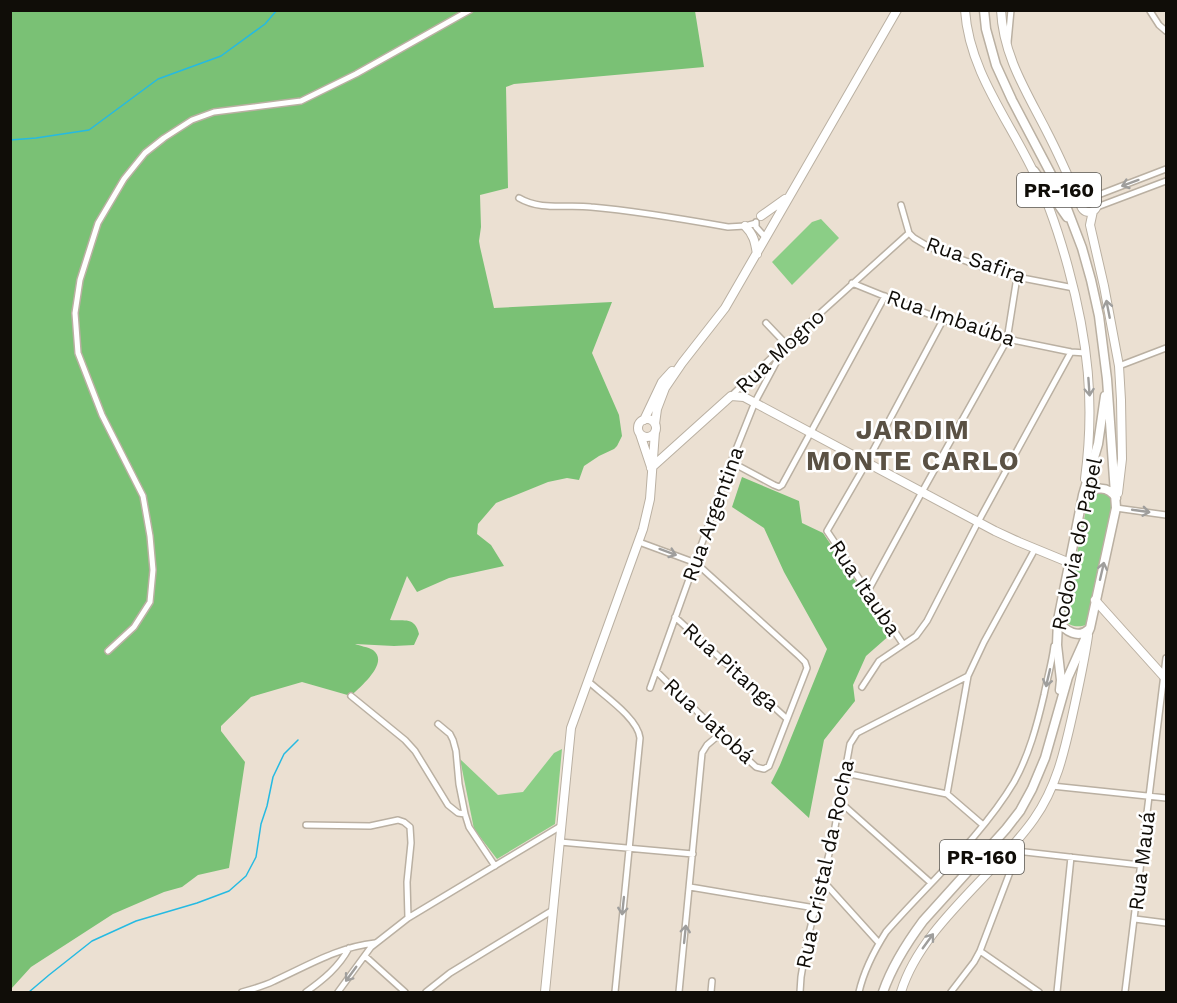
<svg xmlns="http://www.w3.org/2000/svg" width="1177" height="1003" font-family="'Work Sans',sans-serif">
<rect width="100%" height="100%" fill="#ebe0d2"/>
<!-- green -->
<path fill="#8bce86" d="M821 219 839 238 792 285 772 262 812 222Z
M1103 490 1115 498 1088 624C1080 628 1070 627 1064 620V617L1089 495Z
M562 749 555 824 497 859 474 829 460 759 498 795 523 792 554 753Z"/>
<!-- forest -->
<path fill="#7ac175" d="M11 11H695L704 67 514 84 506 87 508 188 480 195 481 227 479 241 480 247 494 308 612 302 592 353 619 415 622 436 617 446 614 449 599 456 584 466 579 480 567 478 548 482 496 503 478 524 477 534 491 545 504 566 449 578 417 592 407 576 390 620C405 621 415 617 419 634L414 645 394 646 355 644C360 646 368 647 373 650 390 663 360 687 351 696L302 682 251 697 221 726V731L245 762 229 868 198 875 182 887 164 892 113 914 31 967 11 989Z
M742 477 799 501 802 523 823 533 891 634 866 656 853 685 855 701 824 740 809 818 771 783 780 765 827 649 784 572 764 528 732 507Z"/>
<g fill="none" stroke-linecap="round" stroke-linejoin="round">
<!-- stream -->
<path stroke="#25bae2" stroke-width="1.5" d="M10 140 36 138 89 130 158 79 221 56 265 24 277 10
M29 992 49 975 92 941 136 921 197 903 229 891 246 876 256 857 261 824 267 806 273 777 284 754 298 740"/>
<!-- street casing -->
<g stroke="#bab0a2" stroke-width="8">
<path id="street" d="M1150 11 1159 25 1166 31
M1008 42 1011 10
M1093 197 1166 169
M519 198C541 211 567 204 591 207 637 211 683 219 728 227L745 226 756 223
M901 205 909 233 914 238 929 247 979 266 1017 277 1074 288
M1097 207 1166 181
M756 222V227L765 237
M852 283 943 320 988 335 1071 352 1086 353
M766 323 786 344
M1119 366 1166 348
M731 396 786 344 909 233
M731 462 774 485 779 487 782 485 885 296
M1116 508 1166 515
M639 542 696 563 799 656 805 662 807 668 769 766 764 769 756 767 720 734 656 671
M868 591 922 492 1007 340 1017 277
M675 617 786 718
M903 644 827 531 867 462 943 320
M108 651 134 627 150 602 153 570 150 536 143 496 102 415 78 353 75 313 80 280 98 223 124 179 145 153 164 138 192 120 214 112 301 101 356 74 470 10
M588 681C603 695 638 718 640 738L615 992
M862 687 879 661 916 636 927 621 978 522 1071 352
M650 688 731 462 755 402 786 344
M351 696 405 740 415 751 448 805 458 813 465 814
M438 724 450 734 453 740 456 751 459 784 465 814 469 827 495 866
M845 773 947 794 983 825
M1052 786 1166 798
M947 794 968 676
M840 802 931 883
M306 825 370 826 398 820 404 822 410 827 411 843 407 882 408 918
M560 842 693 854
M1016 851 1140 865
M823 881 879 943
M690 887 815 908
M1135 919 1166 923
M980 951 1039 992
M365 956 405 992
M242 992C253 989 264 986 274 981 307 966 338 947 375 943
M306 992C323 980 339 967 349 948
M338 992 371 947 408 918 561 826
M426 992 450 973 553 910
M679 992 702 753 707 745 720 734
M711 992 712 981
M800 992 801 977 807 941 833 838 850 744 857 733 968 676 984 642 1035 549
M859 992C864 970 874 951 886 932 928 884 982 836 1014 782 1029 755 1037 725 1044 695 1047 679 1052 663 1054 646
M951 992 974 962 980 951 1018 851
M1057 992 1071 857
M1125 992 1166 658"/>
</g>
<!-- secondary casing -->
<g stroke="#bab0a2" stroke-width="10">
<path id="secondary" d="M965 10C969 71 1009 120 1034 173 1049 203 1059 234 1068 267 1088 340 1095 403 1085 479
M1001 10C1003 55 1026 91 1046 130 1059 155 1070 180 1081 206
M1071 179 1088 196
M1081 204a8 8 0 1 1 16 0a8 8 0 1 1-16 0Z
M1093 211 1090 225 1104 286 1119 366 1121 400 1122 459 1118 493
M761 216 785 199
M745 226C754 235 755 242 757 254
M638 428a9 9 0 1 1 18 0a9 9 0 1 1-18 0Z
M644 420 662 382 672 371
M655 424 657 409 665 388 682 363 725 308 897 10
M640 434 651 467
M651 468 731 396 744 397 995 531 1019 542 1070 563
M1095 600 1166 679
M545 992 571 728 643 529 650 499 655 432
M901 992C921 926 995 875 1034 819 1056 788 1064 753 1072 717 1078 690 1084 663 1088 636"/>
</g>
<!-- primary casing -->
<g stroke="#bab0a2" stroke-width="11">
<path id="primary" d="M1034 171 1051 194 1067 217
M1084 495C1095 487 1108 485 1116 498
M1058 620C1065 632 1079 639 1089 629
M1060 690 1061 680 1057 645 1058 620 1083 495 1098 444 1105 396
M883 992C892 966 906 944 923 921L1006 829 1020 811 1032 789 1045 758 1068 677 1090 628 1116 508 1107 379 1099 316 1091 280 1082 248 1061 193 1012 100 996 65 986 29 984 10"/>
</g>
<!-- street -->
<use href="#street" stroke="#fff" stroke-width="5"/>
<!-- secondary -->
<use href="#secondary" stroke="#fff" stroke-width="8"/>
<!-- primary -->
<use href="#primary" stroke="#fff" stroke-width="8"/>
</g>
<!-- one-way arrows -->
<defs><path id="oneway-shaft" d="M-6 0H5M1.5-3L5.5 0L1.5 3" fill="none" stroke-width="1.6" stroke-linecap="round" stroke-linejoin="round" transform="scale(1.5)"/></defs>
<g stroke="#9f9e9c">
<use href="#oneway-shaft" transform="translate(1130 183) rotate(160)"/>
<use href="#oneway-shaft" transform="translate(1108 309) rotate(-101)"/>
<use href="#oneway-shaft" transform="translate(1089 387) rotate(86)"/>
<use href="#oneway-shaft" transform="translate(1141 511) rotate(8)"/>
<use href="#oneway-shaft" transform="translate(668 552) rotate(20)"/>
<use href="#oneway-shaft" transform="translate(1102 571) rotate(-77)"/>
<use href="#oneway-shaft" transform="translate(1048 678) rotate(103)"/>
<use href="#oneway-shaft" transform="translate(623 906) rotate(96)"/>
<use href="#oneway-shaft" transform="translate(685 934) rotate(-84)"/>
<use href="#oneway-shaft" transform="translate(928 941) rotate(-54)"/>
<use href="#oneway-shaft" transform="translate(351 974) rotate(126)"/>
</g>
<g text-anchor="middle" stroke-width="5" stroke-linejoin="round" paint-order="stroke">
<!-- shield labels -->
<g fill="#fff" stroke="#585652" stroke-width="1.5">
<rect x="1017" y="173" width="84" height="34" rx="4.5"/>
<rect x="940" y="840" width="84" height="34" rx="4.5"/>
</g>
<g font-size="20" font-weight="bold" fill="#100d08">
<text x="1059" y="197">PR-160</text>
<text x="982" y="864">PR-160</text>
</g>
<!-- street labels -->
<g font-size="21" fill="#100d08" stroke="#fff">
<text transform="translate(976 260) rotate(19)" y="7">Rua Safira</text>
<text transform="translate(951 318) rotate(19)" y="7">Rua Imbaúba</text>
<text transform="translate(780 351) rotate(-43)" y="7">Rua Mogno</text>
<text transform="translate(713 514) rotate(-70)" y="7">Rua Argentina</text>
<text transform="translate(1077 544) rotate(-78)" y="7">Rodovia do Papel</text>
<text transform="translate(865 588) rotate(56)" y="7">Rua Itauba</text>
<text transform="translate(731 667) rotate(42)" y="7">Rua Pitanga</text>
<text transform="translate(709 721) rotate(43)" y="7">Rua Jatobá</text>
<text transform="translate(1142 861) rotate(-83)" y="7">Rua Mauá</text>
<text transform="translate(825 864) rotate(-78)" y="7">Rua Cristal da Rocha</text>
</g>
<!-- district labels -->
<g font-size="27" font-weight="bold" letter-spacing="1.5" fill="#5a5144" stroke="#fff">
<text x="913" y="439">JARDIM<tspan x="913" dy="31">MONTE CARLO</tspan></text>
</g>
</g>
<!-- border -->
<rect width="1177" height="1003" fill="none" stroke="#100d08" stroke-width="24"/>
</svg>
